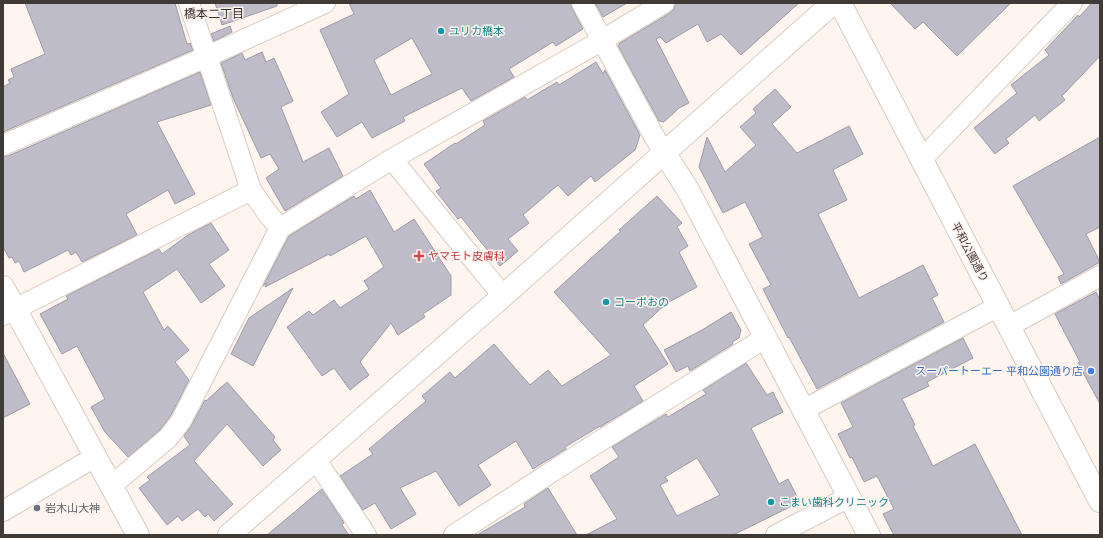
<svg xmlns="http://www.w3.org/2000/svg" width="1103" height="538" font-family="'Fira Sans','Noto Sans JP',sans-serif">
<rect width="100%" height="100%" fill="#fef5ef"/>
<!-- building -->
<path fill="#bfbcca" stroke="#9d99a7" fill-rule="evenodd" d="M25 3H175L187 44 190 43 193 50 3 132V87L10 83 8 80 14 77 11 69 45 54Z
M215 3H277V6L222 25Z
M349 3H571L572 8 583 29 556 46 553 42 509 69 514 77 471 101 462 88 403 117 405 121 372 138 362 122 337 137 321 112 349 94 320 30 354 14ZM412 38 432 74 391 95 374 60Z
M595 3H627L603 17Z
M675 3H799L741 55 721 34 707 42 698 24 666 43 660 37 656 39 689 103 679 108 664 122 659 121 618 46 620 43 670 13 674 9Z
M890 3H1011L957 56 923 22 915 29Z
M1092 3H1100V56L1062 96 1065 100 1039 121 1035 115 1006 139 1009 143 995 154 974 128 1017 93 1011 85 1049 55 1045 50 1078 15 1079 17Z
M230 26 232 32 214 41 211 34Z
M262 52 266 62 274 58 293 101 281 107 303 162 329 148 343 176 285 211 266 178 279 169 270 154 261 158 233 98 221 63 242 53 245 60Z
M596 62 603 74 605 70 640 135 635 150 595 182 591 176 568 196 558 185 523 215 529 223 508 239 518 251 500 266 461 217 458 219 436 191 441 188 424 164 455 143 456 144 485 125 483 121 525 97 527 100 557 82 559 85Z
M200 72 211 105 157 122 195 194 175 204 168 190 126 214 137 235 82 262 76 252 71 255 68 250 24 272 19 261 15 263 12 257 9 258 3 247V156H8Z
M775 89 791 107 772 124 797 153 849 126 863 154 833 170 847 200 818 214 859 298 923 265 938 295 932 298 944 322 817 389 789 337 788 338 763 289 771 285 749 244 763 237 745 202 723 213 699 167 707 137 725 172 756 145 740 127 756 113 753 109Z
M1100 137V227L1086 234 1100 262 1061 284 1058 277 1064 274 1013 186Z
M370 190 394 232 414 219 451 276V295L423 314 425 317 398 335 391 323 360 362 369 375 350 390 334 368 322 376 287 327 309 311 313 315 334 300 340 308 369 289 364 281 384 267 366 236 330 256 329 254 265 287 267 283 263 286 289 236 354 196 356 199Z
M657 196 682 223 677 227 688 246 679 252 697 287 667 303 643 325 668 364 634 386 643 401 600 427V426L565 447 566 449 533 469 516 441 478 465 491 485 459 506 436 471 400 488 416 514 391 529 375 503 363 510 340 476 373 454 369 449 426 401 422 396 450 372 455 378 494 344 530 385 548 370 562 386 611 355 554 292 621 231 619 230Z
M211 223 229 250 209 264 225 286 201 303 177 269 143 292 164 330 168 326 189 350 175 362 189 380 171 415 160 430 128 457 105 432 91 407 105 399 77 346 62 354 40 314 68 299 66 296 159 249 162 254 188 235Z
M293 288 253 366 231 354 249 318Z
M1096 292 1100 300V404L1078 363 1080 362 1055 314Z
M731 312 741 330 739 338 732 342 733 344 690 371 688 366 676 372 664 350 702 330Z
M963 338 973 358 927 382 929 386 902 399 915 425 913 426 933 466 975 444 1022 535H894L883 514 894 509 877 476 864 482 852 457 850 458 838 434 853 427 841 403Z
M3 353 30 404 3 418Z
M746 363 767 395 773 392 783 412 751 428 779 484 788 479 800 502 733 535H586L617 519 590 476 619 457 612 447 666 414 668 417 706 394 703 390ZM697 458 720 495 677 516 660 485 668 481 665 477Z
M227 382 275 437 273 440 281 450 263 466 227 424 194 461 233 504 214 521 208 514 205 517 198 509 182 521 178 516 167 525 139 488 150 480 147 477 190 445 184 436 191 426 205 400 206 401Z
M548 488 577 535H477L525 507 524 504Z
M322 489 344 523 342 525 349 535H267Z"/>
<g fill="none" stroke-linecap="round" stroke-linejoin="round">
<!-- street casing -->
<g stroke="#d8cac0" stroke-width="22">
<path id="street" d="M189 3 251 190 268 214 280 228 392 159 601 41 664 3
M582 3 655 138 665 154
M3 145 206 57 325 3
M392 159 503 296
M922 159 1072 3
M3 315 251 190
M1009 326 1100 276
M803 410 999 306
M316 460 366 535
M111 486 168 438 181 421 280 228
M3 511 95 457
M454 535 581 453 765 338
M776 535 849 497"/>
</g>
<!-- secondary casing -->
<g stroke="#d8cac0" stroke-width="24">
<path id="secondary" d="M840 3 1100 501
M665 154 688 190 869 535
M3 287 138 535
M229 535 503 296 833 3"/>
</g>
<!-- street -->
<use href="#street" stroke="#fff" stroke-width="20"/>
<!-- secondary -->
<use href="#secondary" stroke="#fff" stroke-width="22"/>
</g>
<!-- markers -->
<g fill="#0f9aa8" stroke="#fef5ef" stroke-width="1.5">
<circle cx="441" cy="31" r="4"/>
<circle cx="606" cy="302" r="4"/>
<circle cx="771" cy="502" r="4"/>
</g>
<path fill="#e0444e" stroke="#fef5ef" stroke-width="1.5" d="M417 250h4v4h4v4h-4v4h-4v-4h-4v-4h4z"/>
<circle fill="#3f7fe0" stroke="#fef5ef" stroke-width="1.5" cx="1091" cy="371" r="4"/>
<circle fill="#6b7280" stroke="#fef5ef" stroke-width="1.5" cx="37" cy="508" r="4"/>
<g text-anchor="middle" stroke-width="3" stroke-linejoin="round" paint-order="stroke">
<!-- culture labels -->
<g font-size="11" fill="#0d838f" stroke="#fef5ef" text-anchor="start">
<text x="449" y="35">ユリカ橋本</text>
<text x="614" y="306">コーポおの</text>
<text x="779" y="506">こまい歯科クリニック</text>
</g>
<!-- street labels -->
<g font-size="11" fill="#403a36" stroke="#fef5ef">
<text transform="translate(970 252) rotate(62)" y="4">平和公園通り</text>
</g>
<!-- health labels -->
<g font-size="11" fill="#be3a42" stroke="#fef5ef" text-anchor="start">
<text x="428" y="260">ヤマモト皮膚科</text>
</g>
<!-- shop labels -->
<g font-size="11" fill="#366cbe" stroke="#fef5ef" text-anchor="end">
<text x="1083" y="375">スーパートーエー 平和公園通り店</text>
</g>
<!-- worship labels -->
<g font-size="11" fill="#5b616d" stroke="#fef5ef" text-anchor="start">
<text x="45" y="512">岩木山大神</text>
</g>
<!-- neighbourhood labels -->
<g font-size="12" fill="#3a2f28" stroke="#fef5ef">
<text x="214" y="18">橋本二丁目</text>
</g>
</g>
<!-- border -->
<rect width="1103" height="538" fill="none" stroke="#403a36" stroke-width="8"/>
</svg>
